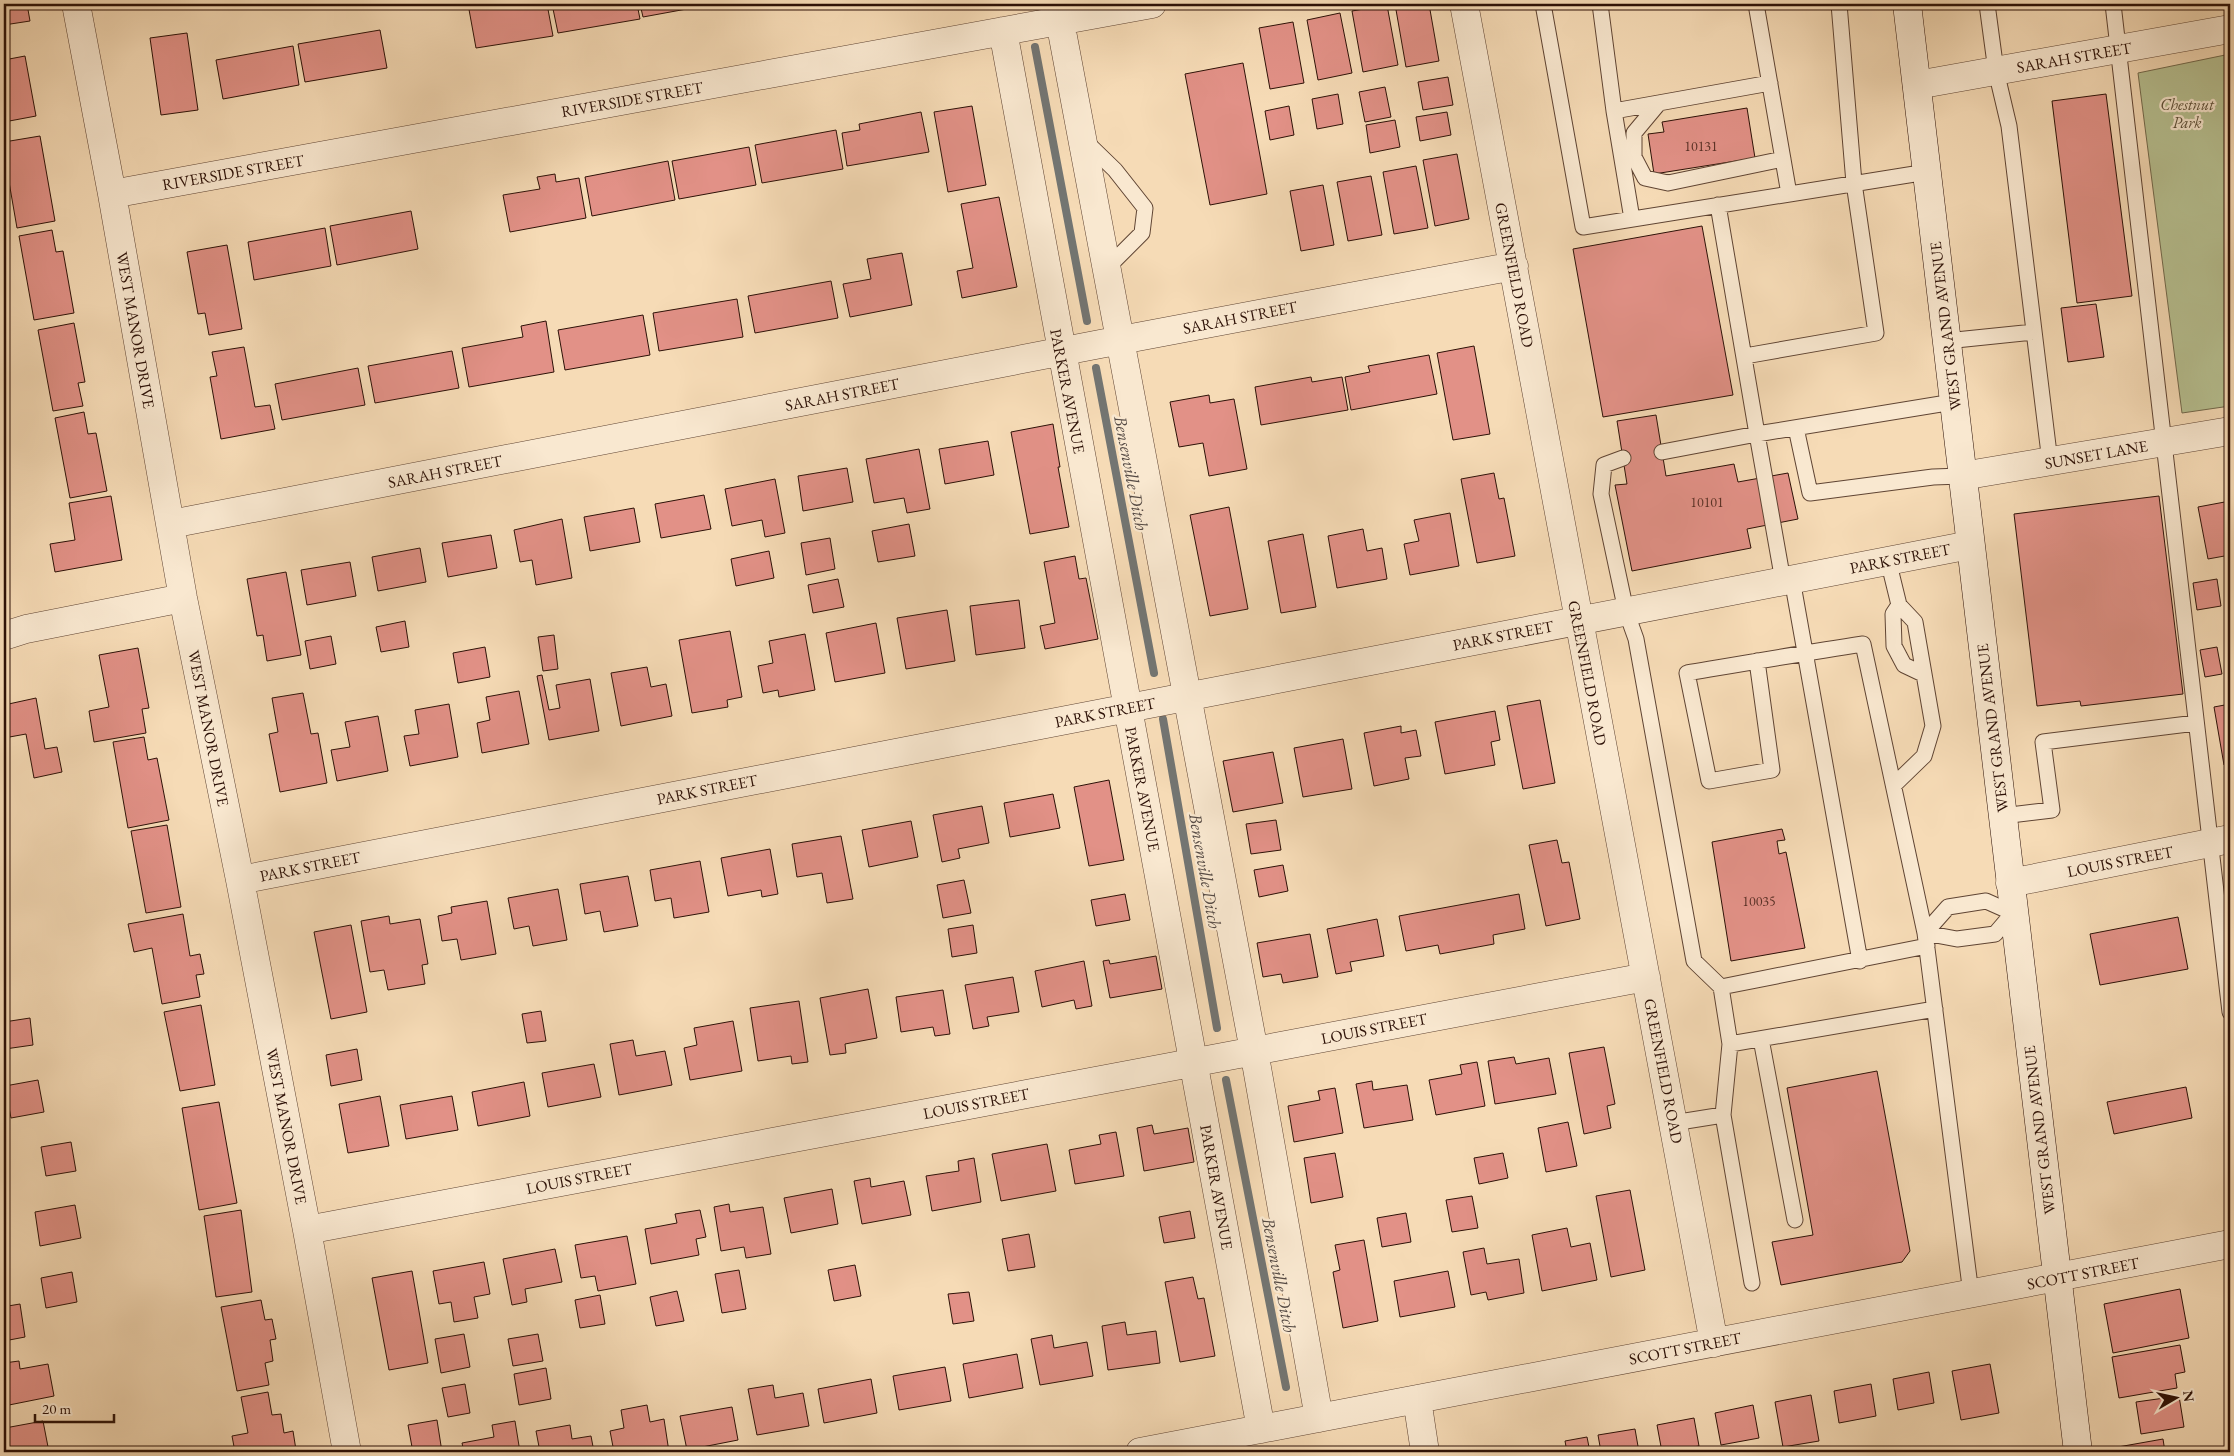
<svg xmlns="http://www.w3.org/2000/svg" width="2234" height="1456" font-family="'EB Garamond',serif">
<rect width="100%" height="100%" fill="#f6dbb6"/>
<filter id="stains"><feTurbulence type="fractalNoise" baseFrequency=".004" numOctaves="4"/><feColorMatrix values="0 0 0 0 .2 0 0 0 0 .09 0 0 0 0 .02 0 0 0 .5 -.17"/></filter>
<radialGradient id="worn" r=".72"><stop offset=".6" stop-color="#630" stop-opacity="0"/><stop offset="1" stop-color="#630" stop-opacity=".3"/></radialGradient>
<!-- green -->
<path fill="#b7c192" stroke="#72694c" d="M2230 54V406L2182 413 2138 73Z"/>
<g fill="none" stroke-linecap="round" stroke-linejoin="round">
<!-- stream -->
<path stroke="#737572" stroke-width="8" d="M1027 4V5
M1035 47 1087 321
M1096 368 1154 673
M1163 719 1217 1028
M1226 1080 1286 1387"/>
</g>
<!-- building -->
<path fill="#e29187" stroke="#2d1107" d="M4 4H27L30 21 4 25Z
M468 4H490V7L510 4H547L553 36 476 48Z
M552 4H637L640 19 558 33Z
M640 4H714L643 17Z
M1395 4H1429L1439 61 1406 67Z
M1387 5 1398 65 1363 72 1352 11Z
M1340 13 1352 73 1318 80 1307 20Z
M1293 22 1304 83 1270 89 1259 28Z
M380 30 387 68 305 82 298 44Z
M187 33 198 110 161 115 150 38Z
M293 46 299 85 223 99 216 60Z
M25 56 36 116 4 122V60Z
M1243 63 1267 194 1210 205 1185 74Z
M1448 77 1453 105 1423 110 1418 82Z
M1385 87 1391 117 1365 122 1359 92Z
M1338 94 1343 124 1317 129 1312 99Z
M2106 94 2132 296 2077 303 2052 101Z
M972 106 986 185 948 192 934 112Z
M1289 106 1294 135 1270 140 1265 111Z
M1747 108 1755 158 1654 174 1648 134 1664 132 1662 122Z
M921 112 929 152 847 166 842 133 860 130 859 124Z
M1447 112 1451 135 1420 141 1416 117Z
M1395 120 1400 147 1370 153 1366 125Z
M836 130 843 169 762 183 755 145Z
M40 136 55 221 17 228 4 153V142Z
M749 147 756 185 679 199 672 161Z
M1457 154 1469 219 1435 226 1423 160Z
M668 161 675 200 592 216 585 177Z
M1416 166 1428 228 1394 234 1383 172Z
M555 174 556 182 579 178 586 218 510 232 503 195 540 189 537 177Z
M1371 176 1382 235 1348 241 1337 182Z
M1323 185 1334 245 1301 251 1290 191Z
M999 197 1017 287 962 298 957 271 973 268 961 204Z
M411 211 418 249 337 265 330 226Z
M1702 226 1733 395 1603 417 1573 249Z
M325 228 331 266 254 280 248 242Z
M52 230 56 252 63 251 74 313 34 320 19 236Z
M227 245 242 329 209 335 205 313 198 314 187 252Z
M902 253 912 305 850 317 843 284 871 279 867 259Z
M831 281 838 318 755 333 748 296Z
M737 299 743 337 659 351 653 313Z
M2096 304 2104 357 2068 362 2061 308Z
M643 315 650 355 565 370 558 330Z
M546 321 554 372 469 387 462 348 523 337 521 326Z
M74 323 85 382 78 383 83 406 53 411 38 330Z
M1474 346 1490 434 1453 440 1437 353Z
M244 347 255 407 270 405 275 429 221 439 210 377 217 376 212 352Z
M452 351 459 388 375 403 368 366Z
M1429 355 1437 394 1351 410 1345 377 1370 372 1368 366Z
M358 368 365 405 282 420 275 384Z
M1311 377 1312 382 1342 377 1348 410 1261 425 1255 387Z
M1209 395 1210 403 1234 399 1247 469 1209 476 1203 443 1179 447 1170 402Z
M84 412 88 434 96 433 107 491 70 498 55 418Z
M1656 415 1666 476 1734 464 1738 482 1788 473 1798 519 1747 529 1751 548 1632 571 1615 485 1627 484 1617 421Z
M1053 424 1060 467H1058L1069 527 1030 534 1011 432Z
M988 441 994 475 945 484 939 449Z
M919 449 930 509 907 513 904 498 874 503 866 459Z
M847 468 853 502 803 511 798 476Z
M1494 473 1499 499 1504 498 1515 556 1477 563 1461 479Z
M775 479 785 533 765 537 762 520 732 526 725 489Z
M704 495 711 529 661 538 655 504Z
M111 496 122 560 55 572 50 544 75 540 69 503Z
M2159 496 2183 694 2081 706 2080 701 2037 706 2014 514Z
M2230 501V555L2208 559 2198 507Z
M1229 507 1248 609 1210 616 1190 515Z
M634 508 640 542 590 551 584 517Z
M1450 513 1459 566 1410 575 1404 544 1419 541 1414 520Z
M562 519 572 578 536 585 532 560 520 562 514 530Z
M4 524 9 554 4 555Z
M909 524 915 556 878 562 872 531Z
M1363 529 1367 551 1382 548 1387 579 1337 588 1328 536Z
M1303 534 1316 607 1281 613 1268 541Z
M491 535 497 568 448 577 442 543Z
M830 538 835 569 806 575 801 543Z
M420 548 426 582 378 591 372 557Z
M769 551 774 578 736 586 731 559Z
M1075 556 1079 579 1086 578 1098 639 1045 649 1040 626 1055 623 1044 562Z
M350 562 356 596 307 605 301 570Z
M286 572 301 655 267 661 263 635 257 636 247 579Z
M838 579 844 607 813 613 808 585Z
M2217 579 2221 606 2197 610 2193 583Z
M1019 600 1025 648 976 655 970 606Z
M947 610 955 661 906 669 897 618Z
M405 621 409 647 381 652 376 627Z
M876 623 885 673 835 682 826 633Z
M730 631 742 697 727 700 728 707 692 713 679 640Z
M805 634 815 690 779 697 778 690 763 693 758 666 773 663 769 641Z
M554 635 558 669 543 671 538 637Z
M331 636 336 664 310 669 305 641Z
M485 647 490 677 458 683 453 653Z
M2217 647 2222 674 2205 677 2200 650Z
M138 648 149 708 142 709 146 733 94 742 89 711 109 707 99 655Z
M647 667 651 687 666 684 672 716 621 726 611 673Z
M542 675 549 710 560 708 556 685 590 679 599 731 549 740 537 676Z
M519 691 529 744 482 753 477 723 490 720 486 697Z
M303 693 311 734 318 733 327 783 280 792 269 734 278 732 272 698Z
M36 698 45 749 57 747 62 772 34 778 26 734 4 738V705Z
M1540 700 1555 783 1523 789 1507 706Z
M449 704 458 757 410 766 404 736 419 734 415 710Z
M2230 704V764L2224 765 2214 707Z
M1495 711 1500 740 1491 742 1495 765 1445 774 1435 722Z
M378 716 388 771 337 781 331 750 350 747 345 722Z
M1401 726V733L1416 730 1421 756 1405 758 1409 779 1374 786 1364 733Z
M144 737 148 760 157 758 169 820 128 828 113 742Z
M1343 739 1352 789 1303 797 1294 748Z
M1273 752 1283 803 1233 812 1223 761Z
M1109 780 1124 860 1089 866 1074 787Z
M1053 794 1060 828 1010 837 1004 803Z
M982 806 989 843 958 849 960 858 942 862 933 815Z
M1276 820 1281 850 1251 854 1246 824Z
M911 821 918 857 869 867 862 830Z
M167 825 181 907 146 913 131 831Z
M1782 829 1785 840 1777 841 1779 854 1786 852 1805 948 1731 961 1712 842Z
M841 836 853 899 827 903 822 873 797 877 792 844Z
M1557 840 1562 863 1569 862 1580 919 1546 926 1529 845Z
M770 849 778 894 762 897 761 890 728 896 721 858Z
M700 861 709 912 674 918 671 898 655 901 650 870Z
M1283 865 1288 891 1259 897 1254 870Z
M628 876 638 926 604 932 600 911 585 914 580 884Z
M964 880 971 913 943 918 937 885Z
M558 889 567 940 533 946 529 926 514 929 508 898Z
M1125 894 1130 920 1096 926 1091 900Z
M1519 894 1525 929 1493 935 1494 944 1440 954 1438 945 1406 951 1399 916Z
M487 901 496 954 461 960 457 939 442 941 438 916 452 913 451 907Z
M183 914 190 956 200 954 204 974 196 975 200 997 162 1004 152 948 134 952 128 924Z
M389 916 390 924 420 919 428 964 422 965 425 984 388 990 384 970 370 972 361 921Z
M2178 917 2188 969 2100 985 2090 934Z
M1377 919 1384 956 1350 962 1352 971 1336 974 1327 929Z
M351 925 367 1012 331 1019 314 932Z
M973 925 977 953 952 957 948 929Z
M1310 934 1318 977 1283 983 1281 974 1263 977 1257 943Z
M1156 956 1162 989 1110 998 1103 961 1109 960 1110 964Z
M1084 961 1092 1006 1076 1009 1074 1000 1042 1007 1035 971Z
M1013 977 1019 1012 987 1017 989 1026 973 1029 965 985Z
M868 989 877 1038 845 1044 846 1053 830 1055 820 998Z
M943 990 950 1034 935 1036 933 1027 901 1032 896 997Z
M799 1001 808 1062 792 1064 791 1056 758 1061 750 1008Z
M201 1005 215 1085 180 1091 164 1012Z
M541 1011 546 1041 527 1043 522 1014Z
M30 1018 33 1045 5 1049 4 1022Z
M733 1021 742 1071 690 1080 684 1048 697 1045 694 1028Z
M633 1040 636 1056 665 1051 672 1085 619 1095 610 1044Z
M1604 1047 1615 1104 1607 1106 1611 1128 1584 1134 1569 1053Z
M357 1049 362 1080 331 1086 326 1055Z
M1514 1057 1516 1064 1549 1058 1556 1094 1495 1104 1488 1061Z
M1477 1062 1485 1106 1436 1115 1429 1080 1462 1074 1460 1065Z
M594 1064 601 1097 548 1107 542 1073Z
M1877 1071 1910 1251 1902 1262 1781 1285 1772 1242 1813 1235 1787 1088Z
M38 1080 44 1112 11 1118 5 1086Z
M1372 1081 1373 1090 1407 1085 1413 1120 1364 1128 1356 1084Z
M524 1082 530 1116 478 1126 472 1092Z
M2186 1087 2192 1118 2114 1134 2107 1102Z
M1335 1088 1343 1133 1294 1142 1288 1106 1320 1100 1318 1091Z
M380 1096 389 1146 348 1153 339 1104Z
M452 1096 458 1130 406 1139 400 1105Z
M219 1102 237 1203 199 1210 182 1108Z
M1568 1122 1577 1166 1546 1172 1538 1128Z
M1152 1125 1154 1134 1188 1128 1194 1162 1144 1171 1137 1128Z
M1116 1132 1124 1176 1075 1184 1069 1150 1101 1144 1099 1135Z
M71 1142 76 1171 46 1176 41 1147Z
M1047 1144 1056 1191 1001 1201 992 1154Z
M1335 1153 1343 1197 1311 1203 1304 1158Z
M1503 1153 1508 1178 1479 1184 1474 1158Z
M974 1158 981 1202 932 1211 926 1176 959 1171 958 1161Z
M870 1178 871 1187 904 1181 911 1215 862 1224 854 1181Z
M832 1189 838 1224 791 1233 784 1198Z
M1630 1190 1645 1270 1611 1277 1596 1196Z
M1472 1196 1478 1228 1452 1232 1446 1200Z
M729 1204 730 1212 763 1207 771 1254 746 1258 744 1247 721 1251 714 1207Z
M75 1205 81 1238 40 1246 35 1212Z
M241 1210 252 1292 216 1297 204 1216Z
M700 1210 706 1237 696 1239 699 1255 651 1264 645 1229 677 1223 675 1214Z
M1190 1211 1195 1238 1164 1243 1159 1217Z
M1406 1213 1411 1242 1382 1247 1377 1218Z
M1567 1228 1571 1247 1590 1243 1597 1280 1542 1291 1532 1235Z
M1029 1234 1035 1267 1008 1271 1002 1239Z
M627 1236 636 1284 598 1291 595 1276 581 1278 575 1245Z
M1364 1240 1378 1321 1343 1328 1333 1272 1340 1270 1335 1245Z
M1484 1248 1487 1264 1519 1259 1524 1293 1488 1300 1486 1292 1471 1295 1463 1252Z
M555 1249 562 1282 525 1289 527 1302 512 1305 503 1259Z
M484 1262 490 1294 474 1297 478 1318 454 1322 451 1302 439 1304 433 1271Z
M855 1265 861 1296 834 1301 828 1270Z
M739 1270 746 1309 722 1313 715 1274Z
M412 1271 428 1363 389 1370 372 1278Z
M1448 1271 1455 1307 1400 1317 1394 1281Z
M72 1272 77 1302 46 1308 41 1278Z
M1193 1277 1198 1299 1204 1298 1215 1356 1180 1362 1165 1282Z
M2180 1289 2189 1338 2113 1353 2104 1304Z
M677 1291 684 1321 656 1326 650 1297Z
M969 1292 974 1321 953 1324 948 1294Z
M4 1295H6L8 1306 20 1304 25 1337 4 1341Z
M600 1295 605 1324 580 1328 575 1300Z
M261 1300 265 1320 272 1319 276 1339 270 1340 273 1361 265 1363 269 1385 237 1391 221 1307Z
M1125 1322 1127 1335 1156 1331 1160 1363 1108 1370 1102 1326Z
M464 1334 470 1367 441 1373 435 1339Z
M538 1334 543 1361 513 1366 508 1339Z
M1052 1335 1054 1348 1087 1342 1093 1376 1040 1385 1031 1339Z
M2180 1345 2185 1372 2175 1374 2177 1388 2119 1398 2112 1357Z
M1017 1354 1023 1388 969 1398 963 1364Z
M19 1361 20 1369 48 1364 54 1396 4 1406V1363Z
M1990 1364 1999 1413 1961 1420 1952 1371Z
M945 1367 951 1401 899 1410 893 1376Z
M546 1368 551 1399 519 1405 514 1374Z
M1929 1372 1934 1403 1898 1410 1893 1379Z
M871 1379 877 1413 824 1423 818 1389Z
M465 1384 470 1413 448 1417 442 1388Z
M1871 1384 1876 1416 1839 1423 1834 1391Z
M773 1385 775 1398 803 1393 809 1426 757 1435 748 1389Z
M268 1392 272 1415 281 1414 284 1433 293 1431 296 1450 288 1452H235L232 1436 248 1433 241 1397Z
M1811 1395 1819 1441 1783 1447 1775 1402Z
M2179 1396 2184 1427 2141 1434 2136 1402Z
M647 1405 650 1422 664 1419 669 1452H614L610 1431 624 1428 621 1410Z
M1753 1405 1759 1438 1721 1445 1715 1413Z
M732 1407 738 1440 687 1450 680 1416Z
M1694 1418 1699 1446 1662 1452 1657 1425Z
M437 1420 442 1452H405V1448L412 1447 408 1425Z
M43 1421 49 1452H9L5 1428Z
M515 1421 520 1452H464L462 1443 494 1437 492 1425Z
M570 1425 572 1439 591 1436 594 1452H540L536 1431Z
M1635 1429 1639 1452H1601L1598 1435Z
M1587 1437 1590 1452H1567L1565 1441Z
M2163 1439 2165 1452H2119L2118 1447Z
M1535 1447V1452H1506V1451Z
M1353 1449V1452H1332Z"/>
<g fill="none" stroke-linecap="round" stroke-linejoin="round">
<!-- service casing -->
<g stroke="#5f4433" stroke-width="17">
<path id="service" d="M1543 4 1583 227 1927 172
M1600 4 1614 111 1632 219
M1756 4 1789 194
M1987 4 1996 71 2009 126 2050 462
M2113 4 2230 1012
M1659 103 1634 133V157L1645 178 1668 183 1783 159
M1614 111 1770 83
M1084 140 1115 170 1145 208 1142 233 1107 268
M1718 205 1757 434 1953 402
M1946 341 2034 332
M1745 356 1876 333 1854 183 1839 4
M1796 428 1810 493 1933 477 1962 476
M1662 452 1757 434 1783 581
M1623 458 1604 465 1601 494 1626 611 1636 639 1694 961 1721 987 1730 1044 1935 1009
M1888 560 1899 605 1915 622 1933 726 1924 756 1894 785
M1792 579 1860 961
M1899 605 1893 614 1894 646 1904 665 1923 674
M1757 661 1772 770 1709 781 1687 673C1746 663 1804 653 1863 644L1925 933 1971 1294
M2002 816 2052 810 2043 742 2196 723
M1986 901 2013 913 1995 934 1957 939 1925 933 1948 907Z
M1721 987 1927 946
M1761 1039 1795 1220
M1730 1044 1723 1115 1752 1283
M1673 1123 1723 1115"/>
</g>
<!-- minor casing -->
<g stroke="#5f4433" stroke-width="29">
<path id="minor" d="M76 4 112 194 183 598 240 880 307 1230 347 1452
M1464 4 1714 1343
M1060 21 1254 1051 1319 1418
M1003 31C1086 498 1177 963 1261 1429
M1917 85 2230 29
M112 194 1152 4
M1962 476 2230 431
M171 524 1121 340 1514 266
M4 636 26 629 183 598
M240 880 1970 545
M2010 883 2230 839
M307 1230 1646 977
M1417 1399 1425 1452
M1140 1452 2230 1244"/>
</g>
<!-- secondary casing -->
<g stroke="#2d1107" stroke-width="29">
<path id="secondary" d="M1907 4 2078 1452"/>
</g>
<!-- service -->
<use href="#service" stroke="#f9e8d0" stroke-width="15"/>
<!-- minor -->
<use href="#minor" stroke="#f9e8d0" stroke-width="28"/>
<!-- secondary -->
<use href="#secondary" stroke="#f9e8d0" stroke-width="28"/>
</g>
<g text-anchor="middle" stroke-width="4.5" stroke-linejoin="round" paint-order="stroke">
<!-- number labels -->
<g font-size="14" fill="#5a3127">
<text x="1701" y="151">10131</text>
<text x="1707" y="507">10101</text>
<text x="1759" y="906">10035</text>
</g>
<!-- street labels -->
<g font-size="16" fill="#2d1107" stroke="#f9e8d0">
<text transform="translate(2074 57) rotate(-10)" y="6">SARAH STREET</text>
<text transform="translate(632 99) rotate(-10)" y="6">RIVERSIDE STREET</text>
<text transform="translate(233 172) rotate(-10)" y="6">RIVERSIDE STREET</text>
<text transform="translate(1515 275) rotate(79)" y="6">GREENFIELD ROAD</text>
<text transform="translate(1240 317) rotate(-11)" y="6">SARAH STREET</text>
<text transform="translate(1945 326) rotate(-97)" y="6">WEST GRAND AVENUE</text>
<text transform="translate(136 330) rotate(80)" y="6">WEST MANOR DRIVE</text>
<text transform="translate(1068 391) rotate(79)" y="6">PARKER AVENUE</text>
<text transform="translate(842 394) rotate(-11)" y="6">SARAH STREET</text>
<text transform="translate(2096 454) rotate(-10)" y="6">SUNSET LANE</text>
<text transform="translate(445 471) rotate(-11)" y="6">SARAH STREET</text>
<text transform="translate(1900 558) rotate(-11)" y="6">PARK STREET</text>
<text transform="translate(1503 635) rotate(-11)" y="6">PARK STREET</text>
<text transform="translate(1588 673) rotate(79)" y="6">GREENFIELD ROAD</text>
<text transform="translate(1105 712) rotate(-11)" y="6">PARK STREET</text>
<text transform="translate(209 728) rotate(79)" y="6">WEST MANOR DRIVE</text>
<text transform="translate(1992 728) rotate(-97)" y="6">WEST GRAND AVENUE</text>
<text transform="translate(707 789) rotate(-11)" y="6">PARK STREET</text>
<text transform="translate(1143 789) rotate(79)" y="6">PARKER AVENUE</text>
<text transform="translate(2120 861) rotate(-11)" y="6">LOUIS STREET</text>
<text transform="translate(310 866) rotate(-11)" y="6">PARK STREET</text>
<text transform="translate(1374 1028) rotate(-11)" y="6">LOUIS STREET</text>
<text transform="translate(1664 1071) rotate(79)" y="6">GREENFIELD ROAD</text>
<text transform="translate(976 1103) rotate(-11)" y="6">LOUIS STREET</text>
<text transform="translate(287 1126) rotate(79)" y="6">WEST MANOR DRIVE</text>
<text transform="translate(2039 1130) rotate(-97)" y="6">WEST GRAND AVENUE</text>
<text transform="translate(579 1178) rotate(-11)" y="6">LOUIS STREET</text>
<text transform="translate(1217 1187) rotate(80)" y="6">PARKER AVENUE</text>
<text transform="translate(2083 1273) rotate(-11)" y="6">SCOTT STREET</text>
<text transform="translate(1685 1348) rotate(-11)" y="6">SCOTT STREET</text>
</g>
<!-- park labels -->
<g font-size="16" font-style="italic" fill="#5d4f38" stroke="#f9e8d0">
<text x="2187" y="110">Chestnut<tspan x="2187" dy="18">Park</tspan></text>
</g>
<!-- water labels -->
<g font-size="18" font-style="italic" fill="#564b45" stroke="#f9e8d0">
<text transform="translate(1131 473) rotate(79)" y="6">Bensenville Ditch</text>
<text transform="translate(1205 871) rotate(80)" y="6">Bensenville Ditch</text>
<text transform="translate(1279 1275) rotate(79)" y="6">Bensenville Ditch</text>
</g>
</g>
<!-- margin -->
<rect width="2234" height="1456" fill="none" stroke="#f6dbb6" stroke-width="20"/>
<rect x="5" y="5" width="2224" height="1446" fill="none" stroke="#2d1107" stroke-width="2.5"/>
<rect x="10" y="10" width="2214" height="1436" fill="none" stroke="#2d1107"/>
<!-- north arrow -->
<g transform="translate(2176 1398) rotate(81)" stroke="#f9e8d0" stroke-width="4" paint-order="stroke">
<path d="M0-4L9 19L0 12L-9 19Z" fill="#2d1107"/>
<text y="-8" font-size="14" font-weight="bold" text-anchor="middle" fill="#2d1107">N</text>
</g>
<!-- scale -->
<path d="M35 1414v8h79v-8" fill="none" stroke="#2d1107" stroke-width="2.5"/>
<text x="42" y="1414" font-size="15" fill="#2d1107" stroke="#f9e8d0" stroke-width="4" paint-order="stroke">20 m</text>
<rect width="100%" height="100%" filter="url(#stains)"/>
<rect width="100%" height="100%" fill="url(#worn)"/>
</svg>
